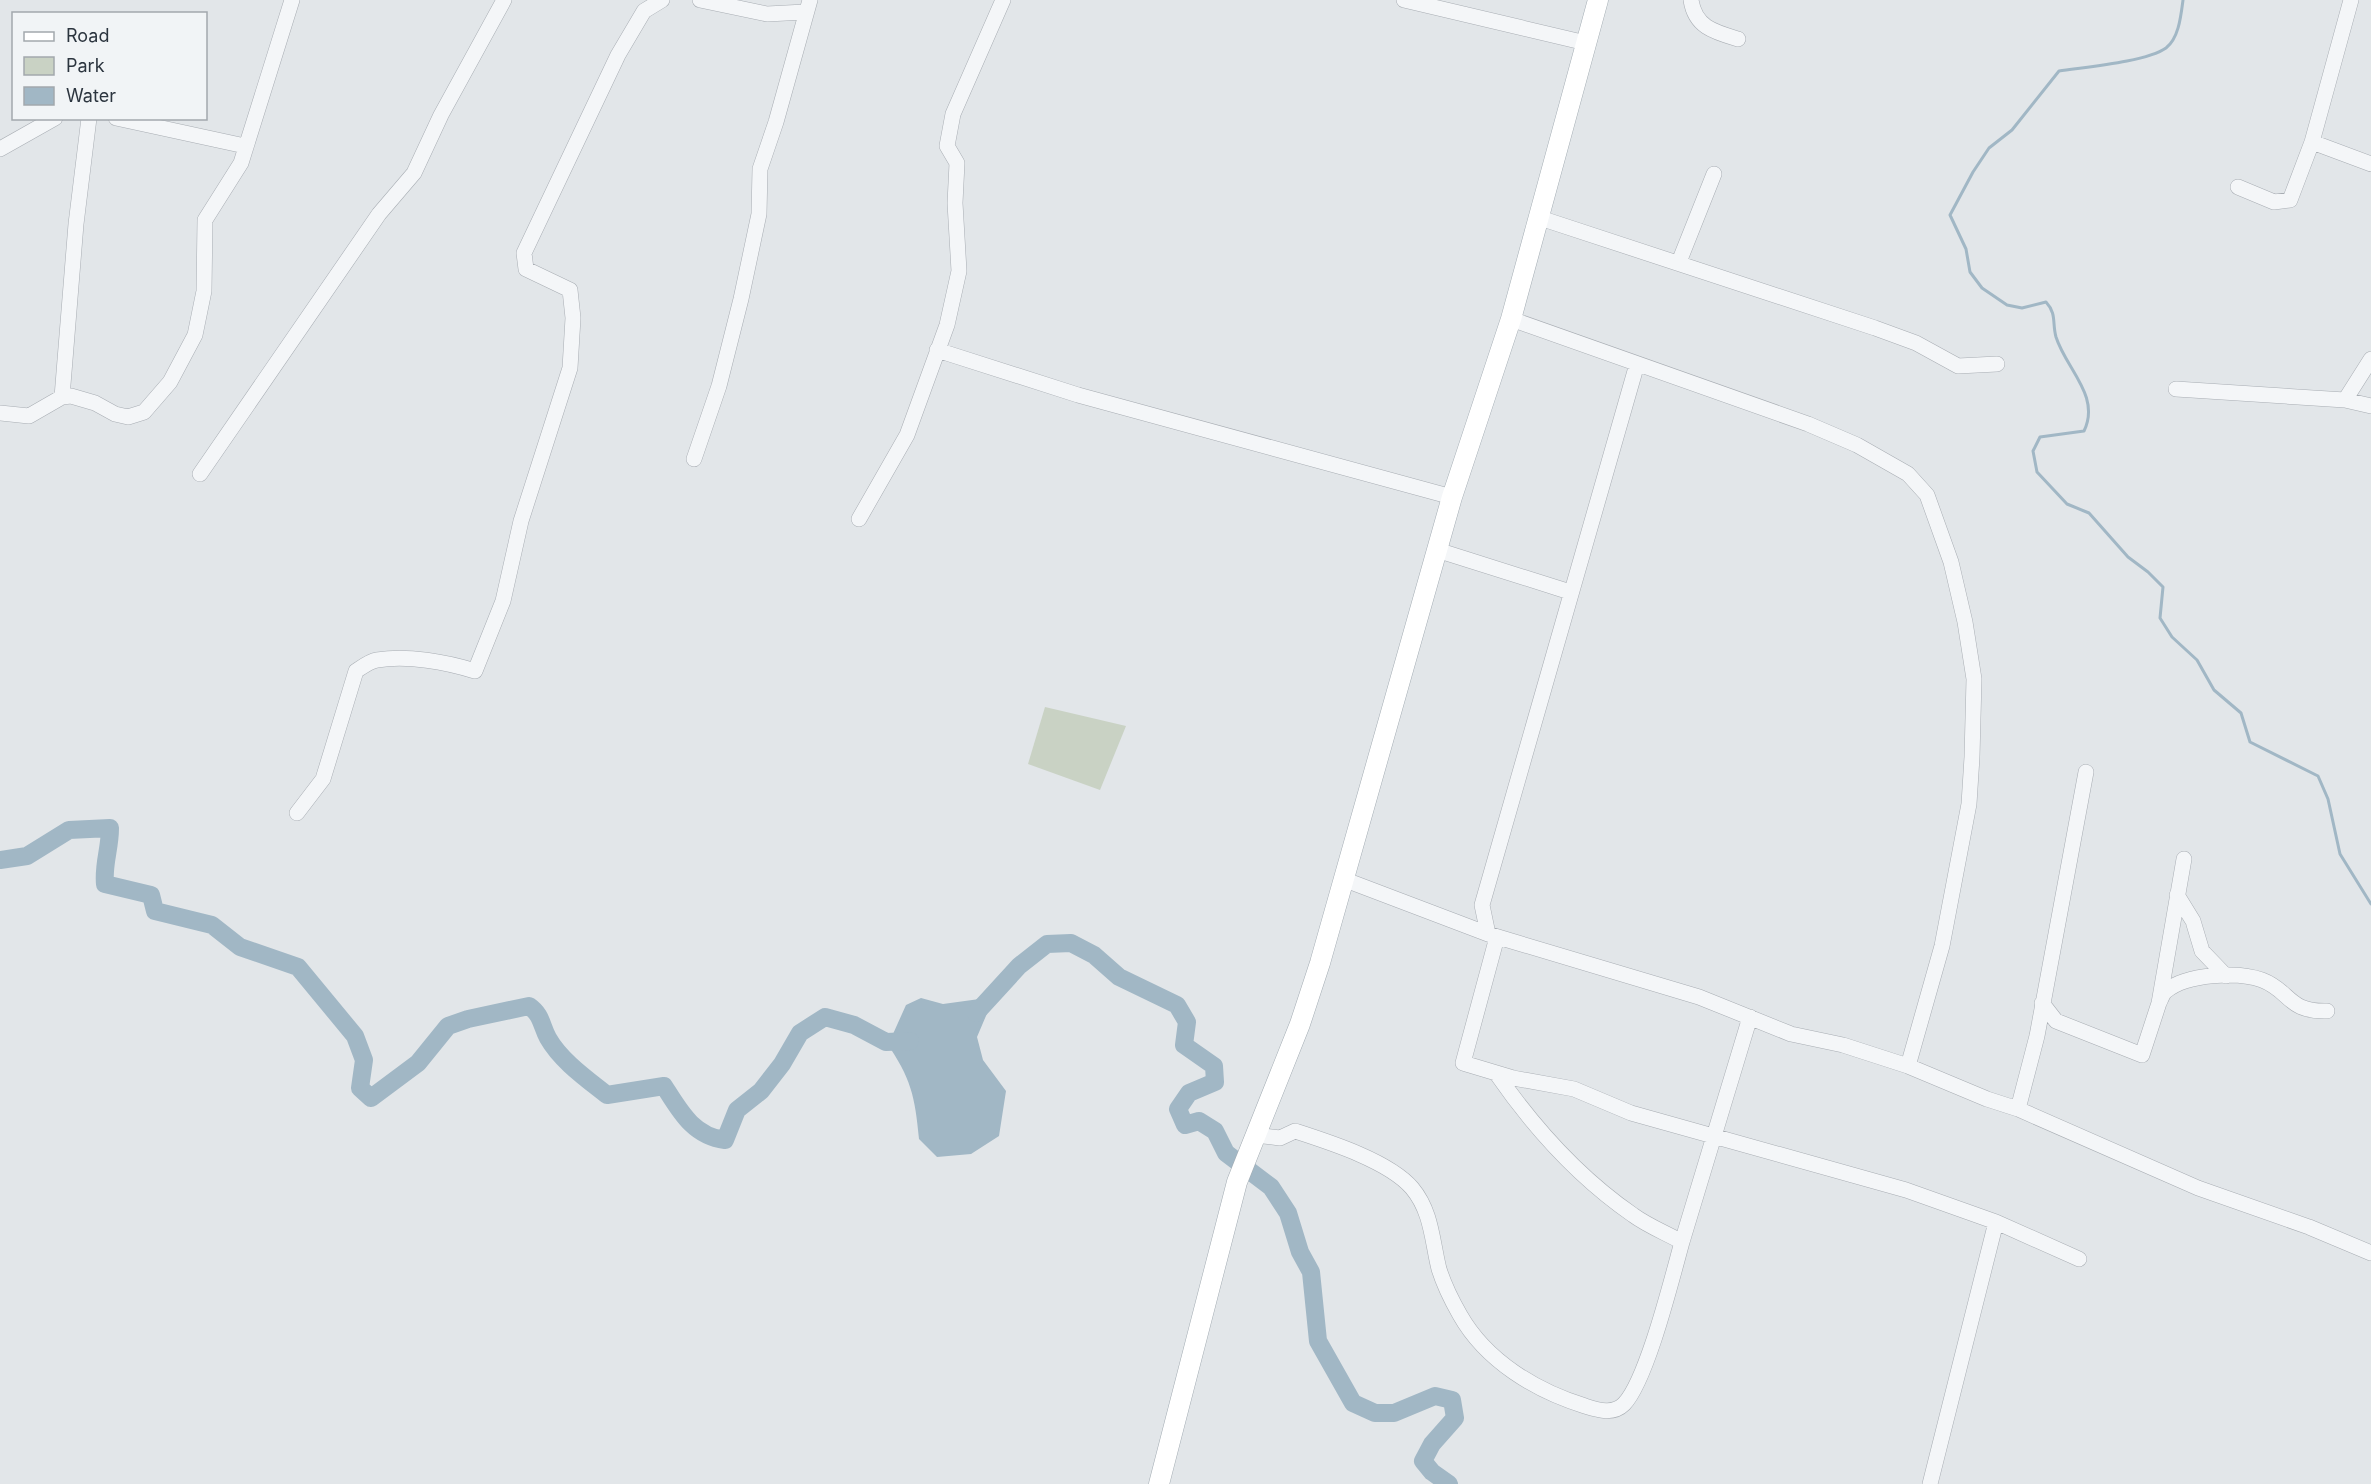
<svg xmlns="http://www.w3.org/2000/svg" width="2371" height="1484" font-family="Inter,sans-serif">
<rect width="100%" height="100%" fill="#e2e6e9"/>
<!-- green -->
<path fill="#c9d2c4" d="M1045 707 1126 726 1100 790 1028 764Z"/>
<!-- water -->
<path fill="#a1b7c5" d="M994 997 977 1037 983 1060 1006 1091 999 1136 971 1154 937 1157 919 1139C915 1096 911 1078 886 1042L893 1034 906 1005 921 998 943 1004Z"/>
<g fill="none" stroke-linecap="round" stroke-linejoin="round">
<!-- stream -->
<path stroke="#a1b7c5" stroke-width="3" d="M2183 0C2181 15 2179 38 2166 48 2146 62 2085 67 2059 71L2012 130 1989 148 1973 172 1950 215 1966 249 1970 272 1982 288 2007 305 2022 308 2046 302C2057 314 2052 323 2056 337 2066 369 2101 396 2084 431L2040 437 2033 451 2037 472 2067 504 2089 513 2128 557 2148 572 2163 587 2160 618 2172 637 2197 660 2214 690 2241 713 2250 742 2318 776 2328 799 2340 854 2371 904"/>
<!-- river -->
<path stroke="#a1b7c5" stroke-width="18" d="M0 860 27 856 69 830 110 828C110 849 103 864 105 884L151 895 155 911 212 925 240 947 298 967 355 1036 364 1060 360 1088 371 1098 418 1063 448 1026 468 1019 529 1006C542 1015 541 1025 548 1038 561 1061 587 1079 607 1095L664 1086C680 1111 693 1136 725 1140L737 1110 761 1091 782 1064 800 1033 825 1017 854 1025 886 1042 910 1041
M976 1013 1019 966 1047 944 1071 943 1094 955 1119 977 1177 1005 1187 1022 1184 1045 1214 1066 1215 1082 1189 1093 1178 1109 1185 1125 1199 1121 1215 1131 1226 1153 1271 1187 1288 1213 1300 1252 1311 1272 1318 1341 1353 1403 1375 1413H1394L1435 1396 1452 1400 1455 1418 1432 1444 1423 1461 1432 1472 1449 1484"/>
<!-- minor casing -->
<g stroke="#a8adb3" stroke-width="16">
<path id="minor" d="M700 0 767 14 805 12
M1404 0 1586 43
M1691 0C1695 27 1714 32 1738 39
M116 118 245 146
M2312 142 2371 164
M0 149 55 118
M2238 187 2274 202 2290 200 2312 142 2351 0
M1537 217 1875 328 1916 343 1958 366 1997 364
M1679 262 1714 174
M1511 319 1808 424 1857 445 1908 474 1927 495 1951 562 1965 622 1974 679 1972 757 1969 804 1942 946 1908 1066
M937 350 1078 395 1452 497
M2176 389 2345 400 2371 406
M62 397 71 396 95 403 115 414 128 417 144 412 170 382 195 335 204 291 205 220 241 163 292 0
M2345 400 2371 359
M0 413 29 416 62 397 76 224 89 118
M694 459 719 386 741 299 759 214 760 169 776 122 810 0
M200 474 379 214 414 173 441 115 504 0
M859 519 907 435 947 325 959 271 955 203 957 163 947 146 953 114 1003 0
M1437 550 1570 592
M297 813 323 779 356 671C362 667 370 661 377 660 408 655 446 662 475 671L503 601 521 521 570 368 573 318 570 290 526 269 524 253 618 55 644 11 662 0
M1343 879 1488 934 1699 997 1791 1034 1843 1045 1908 1066 1987 1099 2018 1109 2198 1188 2309 1227 2371 1253
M2177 895 2193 921 2202 951 2226 976
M1488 934 1482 905 1637 364
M1497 937 1463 1063 1513 1078 1574 1089 1631 1113 1906 1190 1996 1222 1930 1484
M2042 1003 2056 1021 2142 1055 2159 1003 2184 859
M2159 1003C2161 999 2163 993 2166 991 2186 974 2238 971 2262 980 2291 991 2287 1012 2327 1011
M2018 1109 2037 1036 2086 772
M1255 1135 1280 1138 1295 1131C1329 1142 1389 1161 1412 1188 1432 1212 1432 1241 1439 1269 1444 1285 1452 1301 1460 1315 1486 1361 1536 1391 1585 1406 1598 1410 1613 1415 1624 1404 1647 1380 1672 1278 1682 1242 1666 1233 1648 1226 1633 1215 1578 1177 1534 1128 1496 1073
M1996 1222 2079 1259
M1682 1242 1750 1017"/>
</g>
<!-- major casing -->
<g stroke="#a3acb3" stroke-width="21">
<path id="major" d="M1159 1484 1237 1182 1300 1024 1320 963 1452 497 1511 319 1598 0"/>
</g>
<!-- minor -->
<use href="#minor" stroke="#f4f6f8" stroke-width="15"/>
<!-- major -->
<use href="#major" stroke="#fff" stroke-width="20"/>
</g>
<!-- legend -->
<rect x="12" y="12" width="195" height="108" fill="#f1f4f6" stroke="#a2a8ad" stroke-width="1.5"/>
<rect x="24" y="32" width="30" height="9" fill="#ffffff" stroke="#a2a8ad" stroke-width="1.5"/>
<text x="66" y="42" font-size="18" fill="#2c353f">Road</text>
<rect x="24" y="57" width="30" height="18" fill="#c9d2c4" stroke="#a2a8ad" stroke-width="1.5"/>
<text x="66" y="72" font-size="18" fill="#2c353f">Park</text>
<rect x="24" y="87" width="30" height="18" fill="#a1b7c5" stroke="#a2a8ad" stroke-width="1.5"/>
<text x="66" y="102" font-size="18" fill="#2c353f">Water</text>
</svg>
